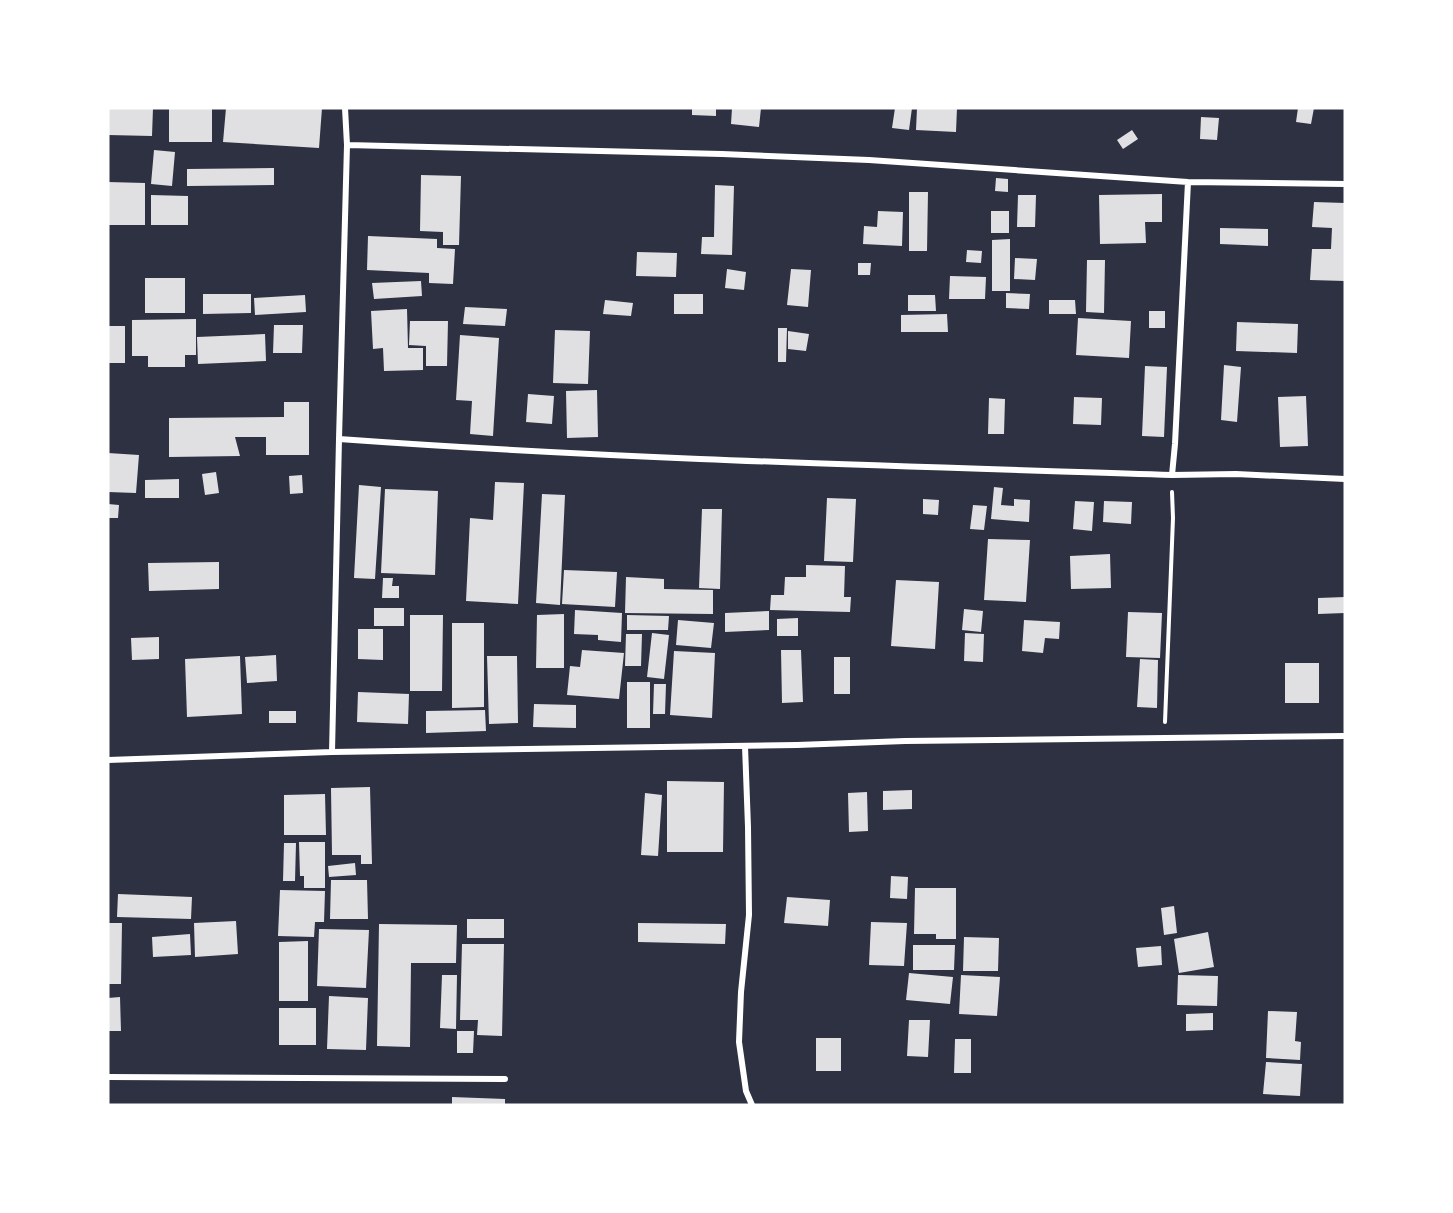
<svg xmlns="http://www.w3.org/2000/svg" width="1453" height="1213" font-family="Jost,sans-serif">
<rect width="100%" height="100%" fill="#2d3142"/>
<!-- building -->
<path fill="#e0e0e3" d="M108 108H153L152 136 108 135Z
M169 108H212V142H169Z
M226 108H322L319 148 223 142Z
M692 108H716V116L692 115Z
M732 108H761L759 127 731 124Z
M895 108H912L909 130 892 128Z
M917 108H957L956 132 916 130Z
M1298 108H1314L1311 124 1296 122Z
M1201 117 1219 118 1217 140 1200 139Z
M1132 130 1138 139 1123 149 1117 140Z
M154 150 175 152 172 186 151 184Z
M274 168V185L187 186V169Z
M421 175 461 176 459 245H443V232L420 231Z
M996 178 1008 179V192L995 191Z
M108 182 145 183V225H108Z
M715 185 734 186 732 255 701 254 702 237H714Z
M909 192H928L927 251H909Z
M1162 194V222H1145L1146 243 1100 244 1099 195Z
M151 195 188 196V225H151Z
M1018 195H1036L1035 227H1017Z
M1314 202 1345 203V281L1310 280 1312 249H1331L1332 228 1312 227Z
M878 211 903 212 902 246 863 244 864 226 877 227Z
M991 211H1009V233H991Z
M1220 228 1268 229V246L1220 244Z
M368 236 437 239V248L455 249 453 284 429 283V273L367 270Z
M1010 239V291H992V240Z
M967 250 982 251 981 263 966 262Z
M637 252 677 253 676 277 636 276Z
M1015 258 1037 259 1035 280 1014 279Z
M1087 260H1105L1104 313 1086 312Z
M858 263H871L870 275H858Z
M727 269 746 272 744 290 725 288Z
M791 269 811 270 808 307 787 305Z
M950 276 986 277 985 299H949Z
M145 278H185V313H145Z
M421 281 422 296 374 299 372 283Z
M1006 293 1030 294 1029 309 1006 308Z
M203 294H251V313L203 314Z
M674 294H703V314H674Z
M305 295 306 312 255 315 254 298Z
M908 295H935L936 311H908Z
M605 300 633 303 631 316 603 314Z
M1049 300H1075L1076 314H1049Z
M465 307 507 309 505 326 463 324Z
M407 309 408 348H423V370L384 371 383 348 373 349 371 311Z
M1149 311H1165V328H1149Z
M947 314 948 332H901V315Z
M1078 318 1131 321 1129 358 1076 355Z
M196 319V355H185V367H148V356H132V320Z
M410 321H448L447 366H426V346L409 345Z
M1237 322 1298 324 1297 353 1236 351Z
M274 325H303L302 353H273Z
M108 326H125V363H108Z
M778 328H787L786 362H778Z
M555 330 590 331 588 384 553 383Z
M788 331 809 334 806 351 788 349Z
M265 334 266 361 198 364 197 337Z
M460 335 499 338 493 436 470 434 472 401 456 400Z
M1224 365 1241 367 1237 422 1221 420Z
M1145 366 1167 367 1164 437 1142 436Z
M597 390 598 437 567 438 566 391Z
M528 394 554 396 552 424 526 422Z
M1306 396 1308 446 1280 447 1278 397Z
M1074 397 1102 398 1101 425 1073 424Z
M989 398 1005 399 1004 434H988Z
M284 402H309V455H266V437H235L240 456 169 457V418L284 417Z
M108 453 139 455 136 493 108 492Z
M216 472 219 493 205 495 202 474Z
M302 475 303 493 290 494 289 476Z
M179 479V498H145V480Z
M495 482 524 483 518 604 466 601 470 518 493 520Z
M359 485 381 487 375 579 354 578Z
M994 487 1003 488 1001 505 1014 506V499L1030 500 1029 522 991 519Z
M385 489 438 491 435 575 381 573Z
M542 494 565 495 560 605 536 603Z
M827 498 856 499 853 562 824 561Z
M923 499 939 500 938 515 923 514Z
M1075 501 1094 502 1092 531 1073 529Z
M1104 501 1132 502 1131 524 1103 522Z
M108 504 119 505 118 518H108Z
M973 505 987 506 984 530 970 529Z
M702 509H722L720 589 699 588Z
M988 539 1030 540 1026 602 984 600Z
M1110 554 1111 588 1071 589 1070 556Z
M219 562V589L149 591 148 563Z
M806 565 845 566 844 597H851L850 612 770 610 771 595H784L785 577H806Z
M564 570 617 572 615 607 562 604Z
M626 577 664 579V589L713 590V614L625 613Z
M383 578H393L392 586H399V598H382Z
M896 580 939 582 935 649 891 646Z
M1345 597V613L1318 614V598Z
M374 608H404V626H374Z
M964 609 983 611 981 632 962 630Z
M575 610 622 613 621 642 598 640V635L574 634Z
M769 611V630L725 632V613Z
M1128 612 1162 613 1160 658 1126 657Z
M564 614V668H536L537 615Z
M410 615H443L442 691H410Z
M627 615 669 616 668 630H627Z
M798 618V636H777V619Z
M678 620 714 623 711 648 676 645Z
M1024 620 1060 622 1059 639 1045 638 1043 653 1022 651Z
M452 623H484V707L452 708Z
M358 629H383V660L358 659Z
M652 633 669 635 664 679 647 677Z
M965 633 984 634 983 662 964 661Z
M626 634H642L641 666H625Z
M159 637V659L132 660 131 638Z
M582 650 624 653 619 699 567 695 570 666 580 667Z
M781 650H801L803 702 782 703Z
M674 651 715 653 712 718 670 715Z
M276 655 277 681 247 683 245 657Z
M240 656 242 714 187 717 185 659Z
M487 656H517L518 723 489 724Z
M834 657H850V694H834Z
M1140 659 1158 660 1157 708 1137 707Z
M1285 663H1319V703H1285Z
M627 682H650V728H627Z
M654 684H666L665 714H653Z
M358 692 409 694 408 724 357 722Z
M534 704 576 705V728L533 727Z
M485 710 486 731 426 733V711Z
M269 711H296V723H269Z
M667 781 724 782 723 852H667Z
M370 787 372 864H361V855H332L331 788Z
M912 790V809L883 810V791Z
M867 792 868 831 849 832 848 793Z
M645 793 662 795 658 856 641 855Z
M325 794 326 835H284V795Z
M299 842H325V888H304V876H300Z
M284 843H296L295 881H283Z
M355 863 356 875 329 877 328 866Z
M891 876 908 877 907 899 890 898Z
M331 880H367L368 919H330Z
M915 888H956V939H936V934H914Z
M280 890 325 891 324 922H315L314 937 278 936Z
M118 894 192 897 191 919 117 917Z
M787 897 830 900 828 926 784 923Z
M1174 906 1177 933 1164 935 1161 908Z
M467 919H504V938H467Z
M236 921 238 954 195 957 194 923Z
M871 922 907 923 904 966 869 965Z
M108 923H122L121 984H108Z
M638 923 726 924 725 944 638 942Z
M379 924 457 925 456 963H411L410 1047 377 1046Z
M319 929 369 930 366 988 317 986Z
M1208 932 1214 967 1179 973 1174 939Z
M190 934 191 955 153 957 152 937Z
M964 937 999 938 998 971H963Z
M308 941V1001H279V942Z
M462 944H504L502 1036 477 1035 478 1020H460Z
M913 945H955L954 970H913Z
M1161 946 1162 965 1138 967 1136 948Z
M909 973 953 977 950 1004 906 1000Z
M442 975H457L456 1029 440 1028Z
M961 975 1000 977 997 1016 959 1014Z
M1178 975 1218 976 1217 1006 1177 1005Z
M329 996 368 998 366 1050 327 1049Z
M120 997 121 1031H108V998Z
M279 1008H316V1045H279Z
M1268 1011 1297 1012 1295 1041 1301 1042 1300 1060 1266 1058Z
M1213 1013V1030L1186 1031V1014Z
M909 1020H930L928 1057 907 1056Z
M457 1031H474L473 1053H457Z
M816 1038H841V1071H816Z
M955 1039H971V1073H954Z
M1266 1062 1302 1064 1300 1096 1263 1094Z
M452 1097 505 1099V1105H452Z"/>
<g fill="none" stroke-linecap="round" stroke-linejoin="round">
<!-- path -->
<path stroke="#fff" stroke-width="4" d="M1165 722 1173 518 1172 492"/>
<!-- minor -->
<path stroke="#fff" stroke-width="6" d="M347 145 722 154 869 160 1188 182 1345 184
M339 439C616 459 894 466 1172 475L1236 474 1345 479
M1172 475 1175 444 1188 182
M745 746 748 827 749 915 741 992 739 1042 746 1091 752 1105
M332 752 339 439 347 145 345 108
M108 760 332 752 797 745 905 741 1345 736
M108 1077 505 1079"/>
</g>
<!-- border -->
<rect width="1453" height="1213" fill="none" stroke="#ffffff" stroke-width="219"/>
</svg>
